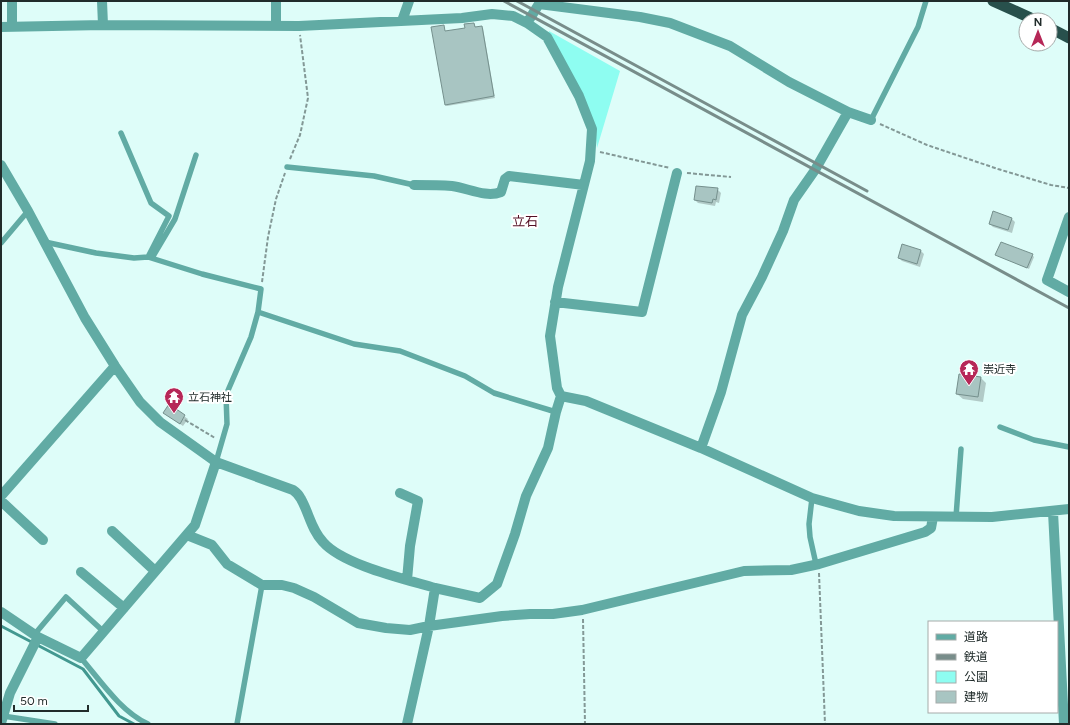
<svg xmlns="http://www.w3.org/2000/svg" width="1070" height="725" font-family="Figtree,'Noto Sans JP',sans-serif">
<rect width="100%" height="100%" fill="#defdf9"/>
<!-- green -->
<path fill="#8efdf1" d="M549 31 620 71 597 148 596 139 548 34Z"/>
<!-- shadow -->
<path fill="#0003" d="M474 24 476 28 481 27 483 28 495 98 447 106 445 105 443 26 445 32 466 29Z
M717 189 721 193 719 203 716 202 715 206 698 203 695 200Z
M993 213 1012 219 1015 222 1012 233 993 227 990 224Z
M921 251 924 254 920 267 902 261 899 258Z
M997 255H1032L1034 257 1029 269Z
M980 377 986 383 983 402 963 399 957 394Z
M169 406 188 419 183 426 168 416Z"/>
<g fill="none" stroke-linecap="round" stroke-linejoin="round">
<!-- stream -->
<path stroke="#429890" stroke-width="3" d="M1 626 83 669 119 716 134 724"/>
</g>
<!-- building -->
<path fill="#a8c5c2" stroke="#75908d" d="M474 23 475 27 482 26 494 96 445 105 431 27 444 25 445 31 465 28 464 24Z
M696 186 718 188 716 200 713 199 712 203 694 200Z
M993 211 1012 218 1008 230 989 224Z
M1001 242 1033 254 1027 268 995 255Z
M902 244 921 250 917 264 898 258Z
M959 374 981 377 978 397 956 394Z
M169 404 185 415 180 424 163 413Z"/>
<g fill="none" stroke-linecap="round" stroke-linejoin="round">
<!-- path -->
<path stroke="#839896" stroke-width="2" stroke-dasharray="4 2" stroke-linecap="butt" d="M880 124 927 145 998 169 1051 185 1069 188
M600 152 670 168
M290 159 300 135 308 98 300 35
M687 173 731 177
M262 282 268 237 276 199 285 173
M185 420 215 438
M819 573 825 724
M583 619 585 724"/>
<!-- service -->
<path stroke="#61aba4" stroke-width="5.5" d="M871 120 918 27 926 1
M121 133 151 203 169 216 148 257
M287 167 374 176 414 185
M45 242 96 253 134 258 148 257 202 274 261 289 258 312 251 337 226 395 227 424 216 462
M1 243 28 211
M152 258 175 219 196 155
M258 312 354 344 400 351 465 376 494 393 556 412
M1000 427 1034 440 1069 447
M812 498 809 524 810 537 816 564
M956 517 961 449
M34 635 66 597 103 631
M81 658C100 680 120 711 148 724
M3 716 55 724
M237 724 262 585"/>
<!-- minor -->
<path stroke="#61aba4" stroke-width="10" d="M12 1V27
M102 1 103 25
M539 4 640 17 670 23 730 46 789 82 848 112 871 120
M402 21 409 1
M527 23 539 4
M276 25V1
M1 27 103 25 299 26 462 18 492 14 513 16 527 23 547 37 579 96 592 129 590 161 558 287 550 336 557 388 561 396
M1 165 28 211 85 318 115 366 140 402 160 422 216 462 293 490C296 492 299 495 301 499 309 513 311 529 323 542 343 565 405 579 435 588
M414 185C426 185 440 185 452 186 468 188 486 198 501 192L505 179 509 176 584 185
M1069 217 1047 280 1069 292
M555 302 642 312 677 173
M701 448 721 392 742 315 762 277 783 231 794 200 815 170 848 112
M400 493 418 501 410 546 407 580
M1 496 115 366
M1 501 43 540
M1053 512 1064 724
M112 531 155 571
M187 535 212 545 227 564 262 585H282L294 588 314 597 358 623 386 628 410 630 429 626 502 616 530 614H553L582 610 744 571 791 570 819 564 925 532 931 528 933 517
M81 572 124 608
M1 612 38 637 81 658 195 525 216 462
M1 723 10 693 38 637
M407 724 429 626 435 588 480 598 497 584 515 534 526 496 548 448 556 412 561 396 586 401 701 448 812 498 859 511 894 516 992 517 1069 509"/>
<!-- trunk -->
<path stroke="#28504c" stroke-width="11" d="M993 1 1035 20
M1050 28 1069 38"/>
<!-- rail -->
<path stroke="#788d8a" stroke-width="3" d="M504 1 1069 308
M517 1 867 191"/>
</g>
<!-- icons -->
<defs>
<g id="temple-pin" transform="scale(1)"><path d="M0 17L-7.5 6A9.5 9.5 0 1 1 7.5 6Z" fill="#b62757" stroke="#fff"/><path d="M0-6L5-2H3V0L6.5 2.5H4V6H1.5V3h-3V6H-4V2.5H-6.5L-3 0V-2H-5Z" fill="#fff"/></g>
</defs>
<g fill-rule="evenodd">
<use href="#temple-pin" x="969" y="369"/>
<use href="#temple-pin" x="174" y="397"/>
</g>
<g text-anchor="middle" stroke-width="4" stroke-linejoin="round" paint-order="stroke">
<!-- poi labels -->
<g font-size="11" fill="#212c2b" stroke="#fff" text-anchor="start">
<text x="983" y="373">崇近寺</text>
<text x="188" y="401">立石神社</text>
</g>
<!-- quarter labels -->
<g font-size="13" fill="#530f24" stroke="#fff">
<text x="525" y="226">立石</text>
</g>
</g>
<!-- border -->
<rect width="1070" height="725" fill="none" stroke="#212c2b" stroke-width="4"/>
<!-- legend -->
<rect x="928" y="621" width="130" height="92" fill="#ffffff" stroke="#a6abaa"/>
<rect x="936" y="634" width="20" height="6" fill="#61aba4" stroke="#a6abaa"/>
<text x="964" y="641" font-size="12" fill="#212c2b">道路</text>
<rect x="936" y="654" width="20" height="6" fill="#788d8a" stroke="#a6abaa"/>
<text x="964" y="661" font-size="12" fill="#212c2b">鉄道</text>
<rect x="936" y="671" width="20" height="12" fill="#8efdf1" stroke="#a6abaa"/>
<text x="964" y="681" font-size="12" fill="#212c2b">公園</text>
<rect x="936" y="691" width="20" height="12" fill="#a8c5c2" stroke="#a6abaa"/>
<text x="964" y="701" font-size="12" fill="#212c2b">建物</text>
<!-- north arrow -->
<g transform="translate(1038 32)"><circle r="19" fill="#ffffff" stroke="#a6abaa"/>
<path d="M0-3L7 15L0 10L-7 15Z" fill="#b62757"/>
<text y="-6" font-size="11" font-weight="bold" text-anchor="middle" fill="#212c2b">N</text>
</g>
<!-- scale -->
<path d="M14 705v6h74v-6" fill="none" stroke="#212c2b" stroke-width="2"/>
<text x="20" y="705" font-size="12" fill="#212c2b" stroke="#ffffff" stroke-width="3" paint-order="stroke">50 m</text>
</svg>
